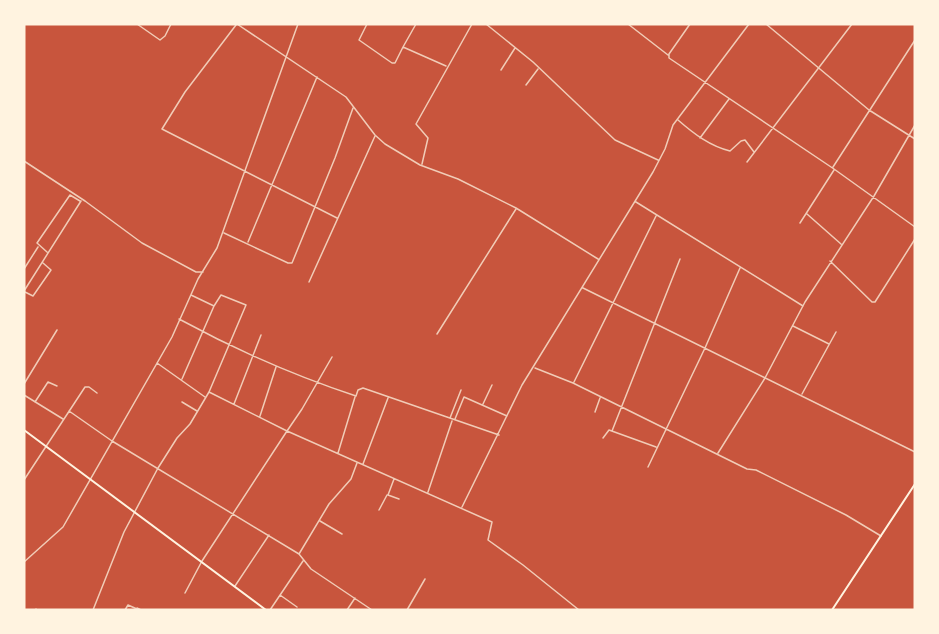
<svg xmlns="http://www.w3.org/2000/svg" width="939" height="634" font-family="Ubuntu,sans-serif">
<rect width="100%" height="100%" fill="#c8553d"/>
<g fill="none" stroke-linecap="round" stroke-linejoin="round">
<!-- minor -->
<path stroke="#f1ccb7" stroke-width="1.5" d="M137 24 160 40 165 36 171 24
M237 24 346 97 375 135 385 144 420 165 458 179 516 208 598 259
M367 24 359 40 392 63H395L403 47
M416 24 403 47 446 66
M486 24 533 62 615 140 658 160
M628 24 668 55
M690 24 669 54V58L834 169 915 227
M766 24 869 110 915 139
M236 25 185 92 162 129 337 218
M501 70 515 48
M526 85 538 69
M678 120C694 134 710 146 730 151L741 141 745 140 754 152
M700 138 729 99
M24 161 85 201 142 243 196 272H203
M747 162 852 24
M422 164 428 138 416 124 472 24
M833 167 915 40
M636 202 803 306
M807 214 841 244
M800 223 834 170
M224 233 288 263H292L335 158 353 108
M248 242 317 77
M47 252 37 243 70 195 80 201
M830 261 872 302H875L915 239
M24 269 38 247
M309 282 375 136
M583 288 915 452
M24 291 81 201
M25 292 33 296 51 270 43 263
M179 319C236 350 295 376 356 396L358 390 363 388 499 435
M793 326 829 344
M437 334 516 209
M157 363 205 397
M535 368 573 383 747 469 756 470 846 515 881 536
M182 379 214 306 191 295
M574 382 656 216
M24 384 57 330
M209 392 287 431 302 409 332 357
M802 394 836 332
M24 395 63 419
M35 402 48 382 57 386
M182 402 197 411
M234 404 261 335
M483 404 492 385
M69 411 112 441 299 554
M595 412 600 398
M260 416 276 367
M450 418 461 390
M455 419 464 397 507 416
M612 431 680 259
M603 438 609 430 656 447
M338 453 355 397
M718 453 765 378 805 302 874 196 915 125
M357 463 351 479 329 504 299 554 311 569 372 610
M363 464 388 398
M648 467 705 348 740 268
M394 479 388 495 399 499
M24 480 85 387H89L97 393
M428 492 452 421
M462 507 522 385 653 172 665 149 673 125 749 24
M379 510 387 495
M320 521 342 534
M24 562 63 527 172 337 198 279 217 248 298 24
M235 586 269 535
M185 593 202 561 287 431 492 522 488 540 523 565 579 610
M280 595 297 607
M36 610V609
M93 610 124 532 158 468 177 438 190 424 209 392 246 305 221 295 214 306
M125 610 128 605 137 609
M136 610 137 608 141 610
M270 610 303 561
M347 610 355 598
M407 610 425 579"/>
<!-- secondary -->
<path stroke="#fff3e0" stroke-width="2" d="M24 430 266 610
M832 610 915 484"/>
</g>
<!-- border -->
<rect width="939" height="634" fill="none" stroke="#fff3e0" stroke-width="51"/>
</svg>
